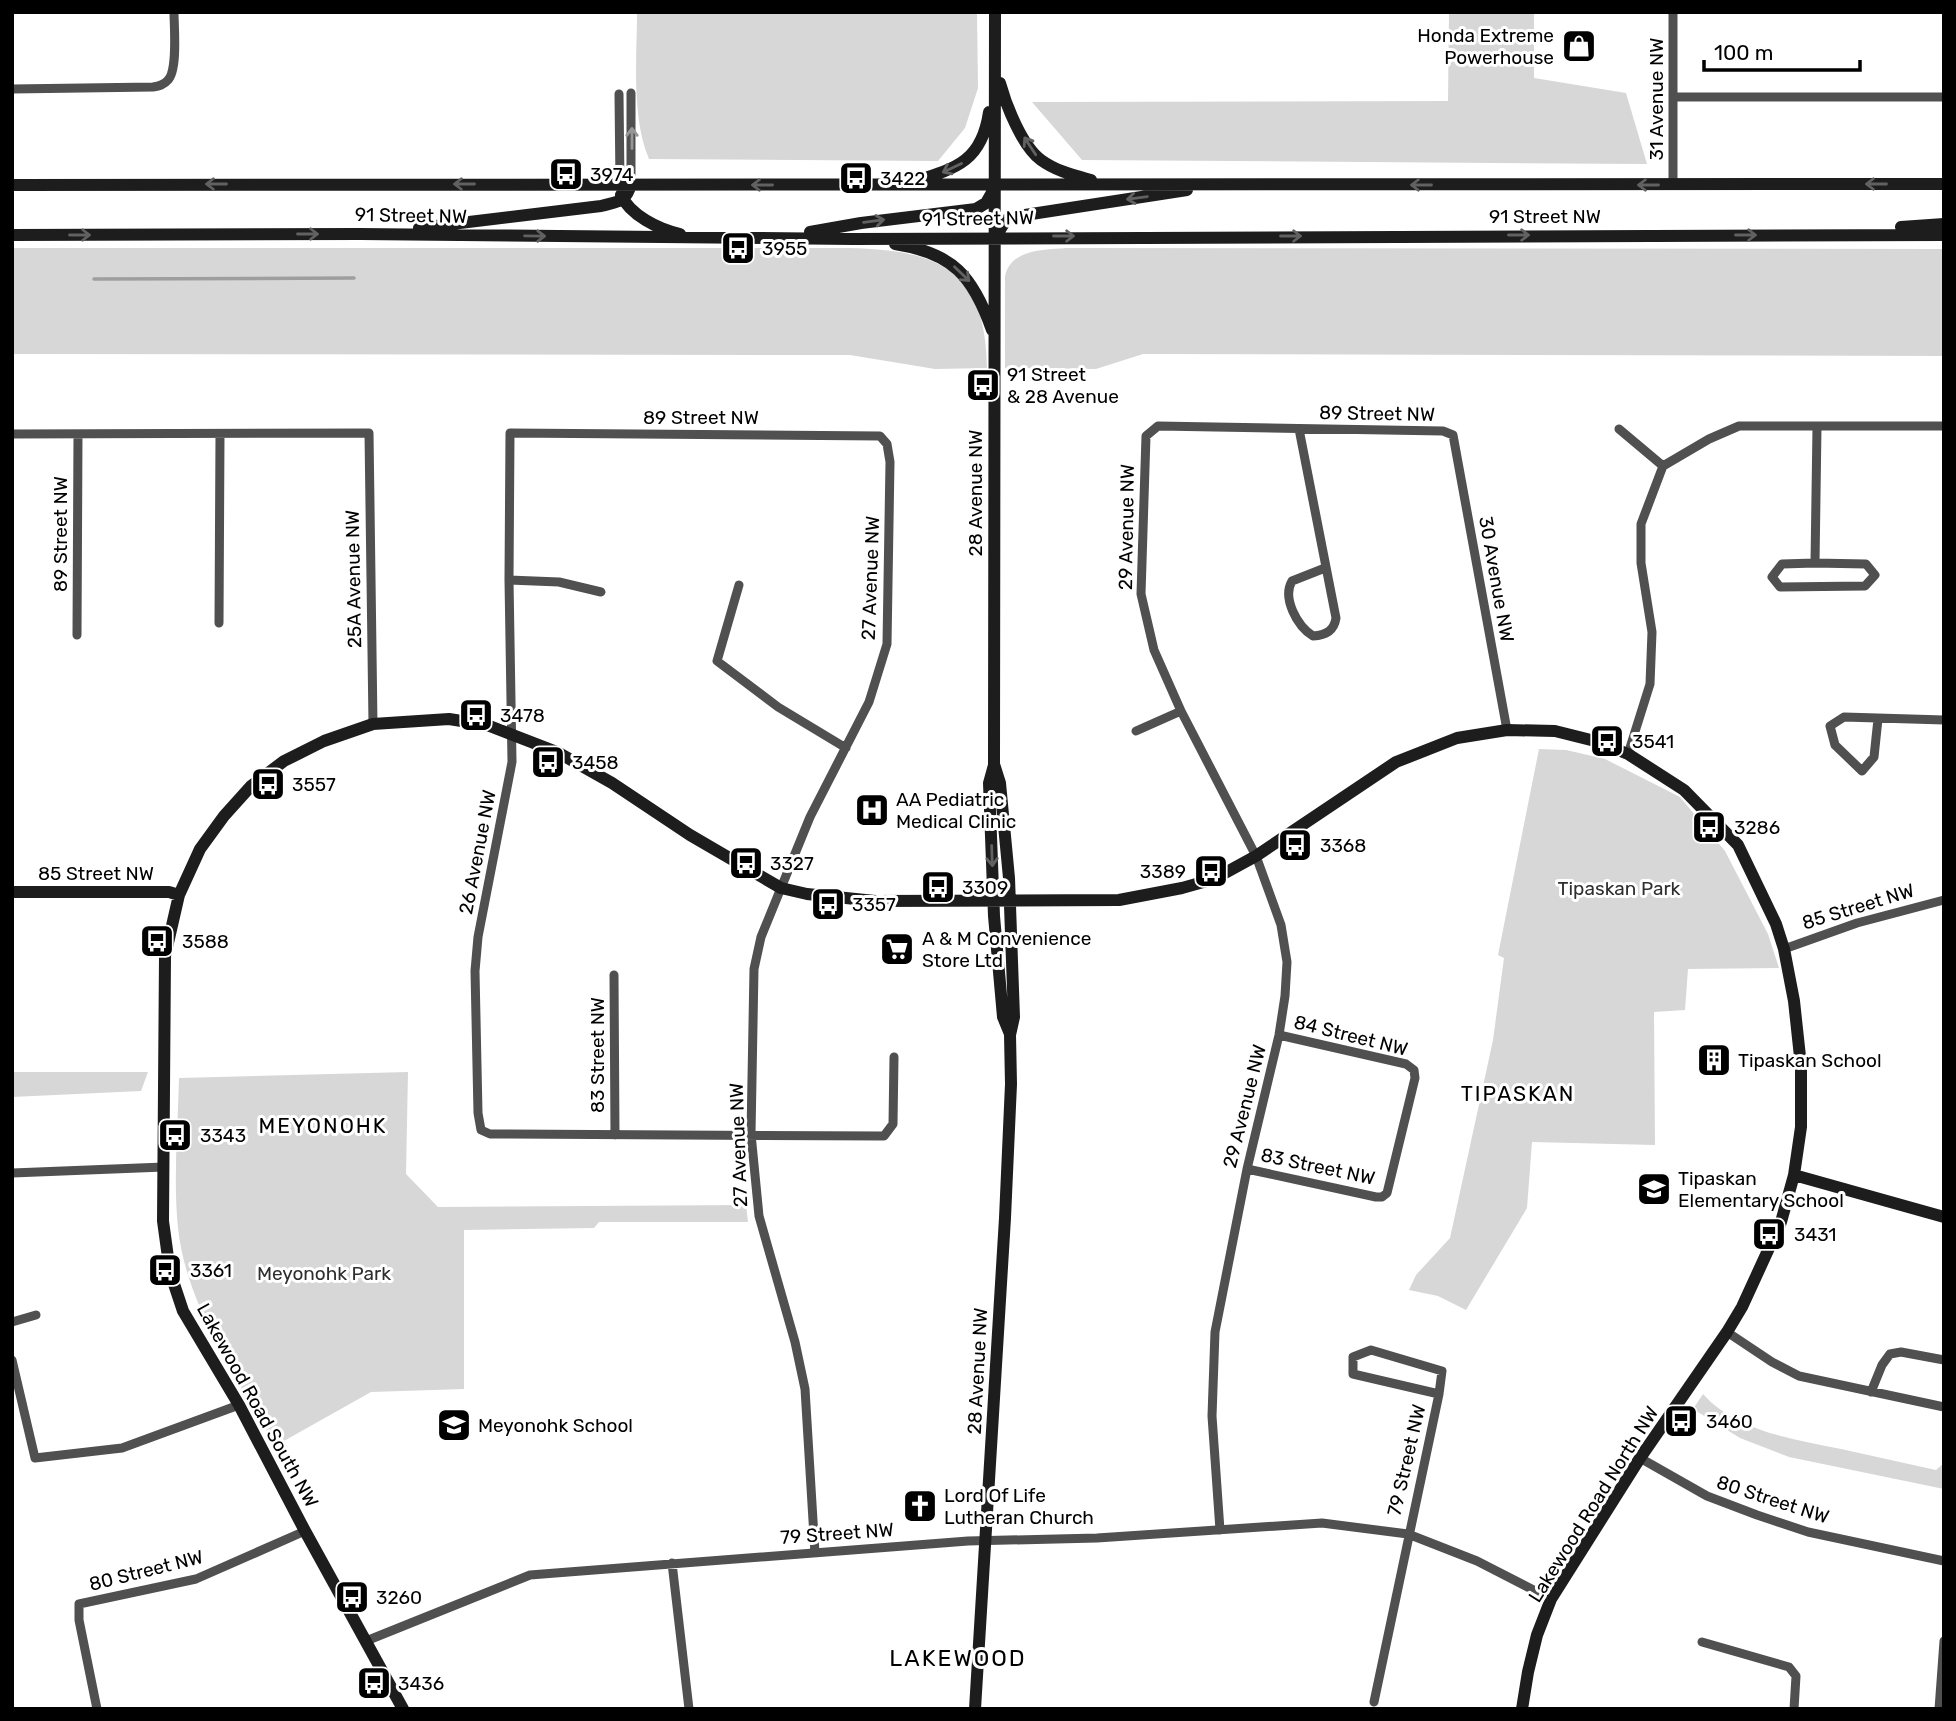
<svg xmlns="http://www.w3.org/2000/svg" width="1956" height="1721" font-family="Rubik,sans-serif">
<rect width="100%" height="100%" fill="#fff"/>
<!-- green -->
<path fill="#d7d7d7" d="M637 12H977L978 88 965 128 938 161 649 159C631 117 637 57 637 12Z
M1449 12H1534V78L1626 93 1647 164 1082 160 1032 102 1448 101Z
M12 248H848C938 250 986 269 987 368L935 369 850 355 12 354Z
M1066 248 1944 249V356L1143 354 1096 369 1005 368V276C1011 249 1044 250 1066 248Z
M1539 749 1566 750 1605 759 1680 797 1725 851 1768 934 1779 968 1688 969 1685 1010 1654 1012 1655 1145 1532 1142 1527 1208 1466 1310 1438 1296 1409 1290 1416 1275 1450 1238 1493 1040 1504 958 1498 955Z
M12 1072H148L141 1091 12 1097Z
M408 1072 406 1174 438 1207 746 1205 748 1222H599L594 1228 464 1230V1389L371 1392 275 1446C238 1379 186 1305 178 1228 173 1179 178 1127 179 1078Z
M1703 1394C1737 1432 1794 1439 1841 1449 1873 1456 1904 1463 1936 1470L1944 1463V1489L1789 1457 1740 1438 1693 1409Z"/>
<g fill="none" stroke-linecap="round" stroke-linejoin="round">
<!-- stream -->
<path stroke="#9e9e9e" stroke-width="3.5" d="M94 279 354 278"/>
<!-- street -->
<path stroke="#505050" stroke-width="9" d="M12 89 153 87C159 86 164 85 168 80 178 70 174 27 174 12
M619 94 620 184
M1674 97H1944
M631 184V93
M1673 185V12
M1299 429 1336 618C1334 631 1326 635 1313 636 1297 626 1282 598 1292 581L1325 568
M1619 429 1663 466
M12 434 369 433 373 724
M1815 563 1866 564 1875 575 1865 586 1780 587 1772 577 1782 564Z
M1815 563 1817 427
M509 580 559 582 601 592
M739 585 717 661 778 707 846 748
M219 623 220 434
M77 635 78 434
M1878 719 1874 757 1862 771 1835 745 1830 726 1844 717 1944 720
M1136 731 1181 711
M1628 754 1650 684 1652 632 1641 563V524L1663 466 1709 439 1739 426H1944
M1784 949 1857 923 1944 900
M614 975 615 1135
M1247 1169 1376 1197H1382L1387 1193 1415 1078 1414 1070 1406 1064 1279 1035
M12 1173 164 1167
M12 1322 36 1315
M1727 1332 1772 1362 1799 1376 1944 1407
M12 1360 35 1458 122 1448 239 1405
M1871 1392 1882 1365 1890 1354 1901 1352 1944 1360
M1640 1458 1707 1496 1757 1515 1808 1532 1944 1561
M1220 1530 1212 1416 1215 1332 1247 1169 1279 1035 1285 996 1287 962 1281 925 1256 856 1181 711 1154 650 1141 594 1146 436 1158 426 1443 431 1453 435 1507 730
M815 1553 805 1389 795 1342 759 1216 751 1134 754 969 761 937 781 888 810 817 869 702 887 644 890 462 887 444 880 436 510 433 509 580 512 762 478 937 475 971 478 1113 481 1130 490 1134 884 1136 893 1124 894 1057
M672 1563 689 1709
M366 1641 530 1575 968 1541 1097 1538 1322 1523 1408 1534 1477 1561 1551 1599
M1702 1642 1789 1667 1796 1676 1794 1709
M1374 1702 1439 1394 1442 1371 1371 1350 1353 1357V1374L1439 1394
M97 1709 79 1620V1604L196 1579 305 1531
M1939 1709 1944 1641"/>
<!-- secondary -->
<path stroke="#1d1d1d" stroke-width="12" d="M1000 83C1006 105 1022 146 1041 160 1056 171 1073 175 1091 180
M915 181C958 168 982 160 989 112
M12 185 1944 184
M621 195C630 215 658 229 680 234
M1901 227 1944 224
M419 228 601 206C618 201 626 203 631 184
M810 232 861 223 976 209 986 203 994 189
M12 235 360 234 853 239 1944 235
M996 236 1006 220 1012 217 1187 190
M895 244C953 253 973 276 992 330
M994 765 989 783 994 916 1003 1017 1010 1034
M12 892H169L179 895
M1794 1175 1944 1217
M403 1709 305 1531 239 1405 183 1311 170 1272 163 1221 165 956 179 895 200 849 224 816 251 786 284 761 324 741 373 724 449 719 487 725 557 752 612 783 690 835 781 888 807 894 875 901 1119 900 1182 888 1214 879 1256 856 1396 762 1457 738 1507 730 1555 731 1595 741 1628 754 1684 790 1738 845 1776 924 1784 949 1794 1001 1801 1066V1127L1794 1175 1781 1222 1742 1307 1727 1332 1640 1458 1551 1599 1537 1635 1528 1672 1522 1709
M975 1709 1005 1218 1011 1084 1010 1035 1014 1017 1009 878 1000 783 994 764V753L995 12"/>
</g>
<!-- one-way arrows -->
<defs><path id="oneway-shaft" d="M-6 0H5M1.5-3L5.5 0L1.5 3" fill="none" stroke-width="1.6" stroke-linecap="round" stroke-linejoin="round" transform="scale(1.75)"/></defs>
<use stroke="#969696" href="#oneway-shaft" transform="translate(632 138) rotate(-90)"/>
<g stroke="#616161">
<use href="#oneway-shaft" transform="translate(1030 146) rotate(-123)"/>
<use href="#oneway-shaft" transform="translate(952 168) rotate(155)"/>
<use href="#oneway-shaft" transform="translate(216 184) rotate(180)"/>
<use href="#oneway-shaft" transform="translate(464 184) rotate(180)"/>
<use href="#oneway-shaft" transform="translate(1876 184) rotate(180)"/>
<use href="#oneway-shaft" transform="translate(762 185) rotate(-180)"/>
<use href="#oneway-shaft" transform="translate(1421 185) rotate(180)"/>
<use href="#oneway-shaft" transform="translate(1648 185) rotate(180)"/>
<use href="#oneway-shaft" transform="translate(1137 198) rotate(172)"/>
<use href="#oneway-shaft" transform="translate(874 221) rotate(-7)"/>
<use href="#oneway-shaft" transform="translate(308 234)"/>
<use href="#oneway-shaft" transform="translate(80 235)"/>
<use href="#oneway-shaft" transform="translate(1519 235)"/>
<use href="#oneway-shaft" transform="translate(1746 235)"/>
<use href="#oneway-shaft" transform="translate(535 236) rotate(1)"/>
<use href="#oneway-shaft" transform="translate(1064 236)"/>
<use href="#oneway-shaft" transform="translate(1291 236)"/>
<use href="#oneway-shaft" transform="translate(962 274) rotate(44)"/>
<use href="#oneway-shaft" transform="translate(992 856) rotate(88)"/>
</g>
<!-- icons -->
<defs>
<g id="shop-square" transform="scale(1.75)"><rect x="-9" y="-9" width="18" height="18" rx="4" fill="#000" stroke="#fff"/><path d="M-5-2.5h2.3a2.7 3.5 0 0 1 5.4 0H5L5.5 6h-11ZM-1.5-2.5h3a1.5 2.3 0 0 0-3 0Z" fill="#fff"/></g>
<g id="bus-square" transform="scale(1.75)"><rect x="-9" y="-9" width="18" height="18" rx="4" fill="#000" stroke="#fff"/><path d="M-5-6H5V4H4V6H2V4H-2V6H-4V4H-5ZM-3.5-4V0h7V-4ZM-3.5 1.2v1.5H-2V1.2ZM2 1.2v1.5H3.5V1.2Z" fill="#fff"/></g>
<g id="hospital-square" transform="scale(1.75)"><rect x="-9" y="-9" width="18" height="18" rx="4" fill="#000" stroke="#fff"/><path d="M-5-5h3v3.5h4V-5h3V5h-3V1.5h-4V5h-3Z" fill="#fff"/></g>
<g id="supermarket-square" transform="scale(1.75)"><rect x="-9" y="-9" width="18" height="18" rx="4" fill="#000" stroke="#fff"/><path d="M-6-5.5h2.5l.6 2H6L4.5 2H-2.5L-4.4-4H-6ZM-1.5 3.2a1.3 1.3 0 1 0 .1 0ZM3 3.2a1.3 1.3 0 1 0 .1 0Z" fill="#fff"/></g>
<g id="building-square" transform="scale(1.75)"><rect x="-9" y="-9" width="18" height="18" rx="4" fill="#000" stroke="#fff"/><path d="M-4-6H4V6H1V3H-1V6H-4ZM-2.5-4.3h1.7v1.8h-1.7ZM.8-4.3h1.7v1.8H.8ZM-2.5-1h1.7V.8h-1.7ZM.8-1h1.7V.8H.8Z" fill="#fff"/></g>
<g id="school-square" transform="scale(1.75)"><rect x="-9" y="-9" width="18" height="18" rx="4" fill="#000" stroke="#fff"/><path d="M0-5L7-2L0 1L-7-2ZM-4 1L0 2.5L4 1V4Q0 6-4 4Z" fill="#fff"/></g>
<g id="church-square" transform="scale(1.75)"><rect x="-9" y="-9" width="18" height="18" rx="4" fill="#000" stroke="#fff"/><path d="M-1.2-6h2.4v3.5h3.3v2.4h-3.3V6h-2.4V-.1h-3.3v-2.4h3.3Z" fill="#fff"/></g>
</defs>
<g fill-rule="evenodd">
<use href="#shop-square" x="1579" y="46"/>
<use href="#bus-square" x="566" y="174"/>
<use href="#bus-square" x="856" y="178"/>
<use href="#bus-square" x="738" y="248"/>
<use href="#bus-square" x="983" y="385"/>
<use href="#bus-square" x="476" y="715"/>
<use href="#bus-square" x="1607" y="741"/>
<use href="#bus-square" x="548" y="762"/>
<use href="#bus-square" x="268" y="784"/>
<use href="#hospital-square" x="872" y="810"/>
<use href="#bus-square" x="1709" y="827"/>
<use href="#bus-square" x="1295" y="845"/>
<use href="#bus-square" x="746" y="863"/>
<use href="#bus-square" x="1211" y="871"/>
<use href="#bus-square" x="938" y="887"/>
<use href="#bus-square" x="828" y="904"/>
<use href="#bus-square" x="157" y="941"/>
<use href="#supermarket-square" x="897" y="949"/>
<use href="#building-square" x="1714" y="1060"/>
<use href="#bus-square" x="175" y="1135"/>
<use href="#school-square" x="1654" y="1189"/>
<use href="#bus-square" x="1769" y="1234"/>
<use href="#bus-square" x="165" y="1270"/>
<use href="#bus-square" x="1681" y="1421"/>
<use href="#school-square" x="454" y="1425"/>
<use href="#church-square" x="920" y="1506"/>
<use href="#bus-square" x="352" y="1597"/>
<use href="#bus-square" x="374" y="1683"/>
</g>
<g text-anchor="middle" stroke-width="6" stroke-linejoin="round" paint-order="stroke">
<!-- poi labels -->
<g font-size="19" fill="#000" stroke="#fff" text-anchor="start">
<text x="1554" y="42" text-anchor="end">Honda Extreme<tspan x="1554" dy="22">Powerhouse</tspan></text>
<text x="590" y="181">3974</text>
<text x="880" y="185">3422</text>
<text x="762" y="255">3955</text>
<text x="1007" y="381">91 Street<tspan x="1007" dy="22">&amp; 28 Avenue</tspan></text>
<text x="500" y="722">3478</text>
<text x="1632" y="748">3541</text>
<text x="572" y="769">3458</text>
<text x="292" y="791">3557</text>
<text x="896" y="806">AA Pediatric<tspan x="896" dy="22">Medical Clinic</tspan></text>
<text x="1734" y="834">3286</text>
<text x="1320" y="852">3368</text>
<text x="770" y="870">3327</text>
<text x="1186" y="878" text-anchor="end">3389</text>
<text x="962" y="894">3309</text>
<text x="852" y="911">3357</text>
<text x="922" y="945">A &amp; M Convenience<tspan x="922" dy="22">Store Ltd</tspan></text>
<text x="182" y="948">3588</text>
<text x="1738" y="1067">Tipaskan School</text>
<text x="200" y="1142">3343</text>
<text x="1678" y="1185">Tipaskan<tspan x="1678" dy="22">Elementary School</tspan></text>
<text x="1794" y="1241">3431</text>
<text x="190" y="1277">3361</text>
<text x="1706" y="1428">3460</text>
<text x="478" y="1432">Meyonohk School</text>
<text x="944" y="1502">Lord Of Life<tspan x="944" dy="22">Lutheran Church</tspan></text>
<text x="376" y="1604">3260</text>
<text x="398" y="1690">3436</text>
</g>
<!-- street labels -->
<g font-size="19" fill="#000" stroke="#fff">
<text transform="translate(1656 99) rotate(-90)" y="7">31 Avenue NW</text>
<text transform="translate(411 215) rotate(1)" y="7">91 Street NW</text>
<text x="1545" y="223">91 Street NW</text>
<text transform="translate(978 218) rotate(-1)" y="7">91 Street NW</text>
<text transform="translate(1377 413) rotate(1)" y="7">89 Street NW</text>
<text x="701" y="424">89 Street NW</text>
<text transform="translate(975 493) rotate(-90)" y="7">28 Avenue NW</text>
<text transform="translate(1126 527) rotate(-89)" y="7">29 Avenue NW</text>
<text transform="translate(60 534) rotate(-90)" y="7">89 Street NW</text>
<text transform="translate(870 578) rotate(-88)" y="7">27 Avenue NW</text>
<text transform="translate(353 579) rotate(-91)" y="7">25A Avenue NW</text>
<text transform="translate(1497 579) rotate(80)" y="7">30 Avenue NW</text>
<text transform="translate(477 852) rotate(-79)" y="7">26 Avenue NW</text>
<text x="96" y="880">85 Street NW</text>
<text transform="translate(1858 906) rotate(-17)" y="7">85 Street NW</text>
<text transform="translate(1351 1035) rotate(14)" y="7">84 Street NW</text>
<text transform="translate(597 1055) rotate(-90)" y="7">83 Street NW</text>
<text transform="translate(1244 1106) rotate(-76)" y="7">29 Avenue NW</text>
<text transform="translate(738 1145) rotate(-92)" y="7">27 Avenue NW</text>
<text transform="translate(1318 1166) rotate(12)" y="7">83 Street NW</text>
<text transform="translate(977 1371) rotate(-87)" y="7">28 Avenue NW</text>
<text transform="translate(258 1405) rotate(61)" y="7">Lakewood Road South NW</text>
<text transform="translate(1406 1460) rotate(-77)" y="7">79 Street NW</text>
<text transform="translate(1773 1499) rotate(18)" y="7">80 Street NW</text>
<text transform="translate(1593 1504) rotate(-58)" y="7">Lakewood Road North NW</text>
<text transform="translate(837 1533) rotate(-4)" y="7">79 Street NW</text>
<text transform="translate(146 1570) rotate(-14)" y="7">80 Street NW</text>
</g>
<!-- park labels -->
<g font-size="19" fill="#2e2e2e" stroke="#fff">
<text x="1619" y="895">Tipaskan Park</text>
<text x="324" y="1280">Meyonohk Park</text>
</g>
<!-- neighbourhood labels -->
<g font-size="21" letter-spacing="2" fill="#000" stroke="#fff">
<text x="1518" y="1101">TIPASKAN</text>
<text x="323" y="1133">MEYONOHK</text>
</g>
<!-- quarter labels -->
<g font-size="23" letter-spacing="2" fill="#000" stroke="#fff">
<text x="958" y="1666">LAKEWOOD</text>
</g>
</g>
<!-- border -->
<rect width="1956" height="1721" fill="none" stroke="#000000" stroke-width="28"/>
<!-- scale -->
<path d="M1704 60v10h156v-10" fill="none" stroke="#000000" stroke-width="3.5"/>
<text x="1714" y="60" font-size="21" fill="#000000" stroke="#ffffff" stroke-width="5" paint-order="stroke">100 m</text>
</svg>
